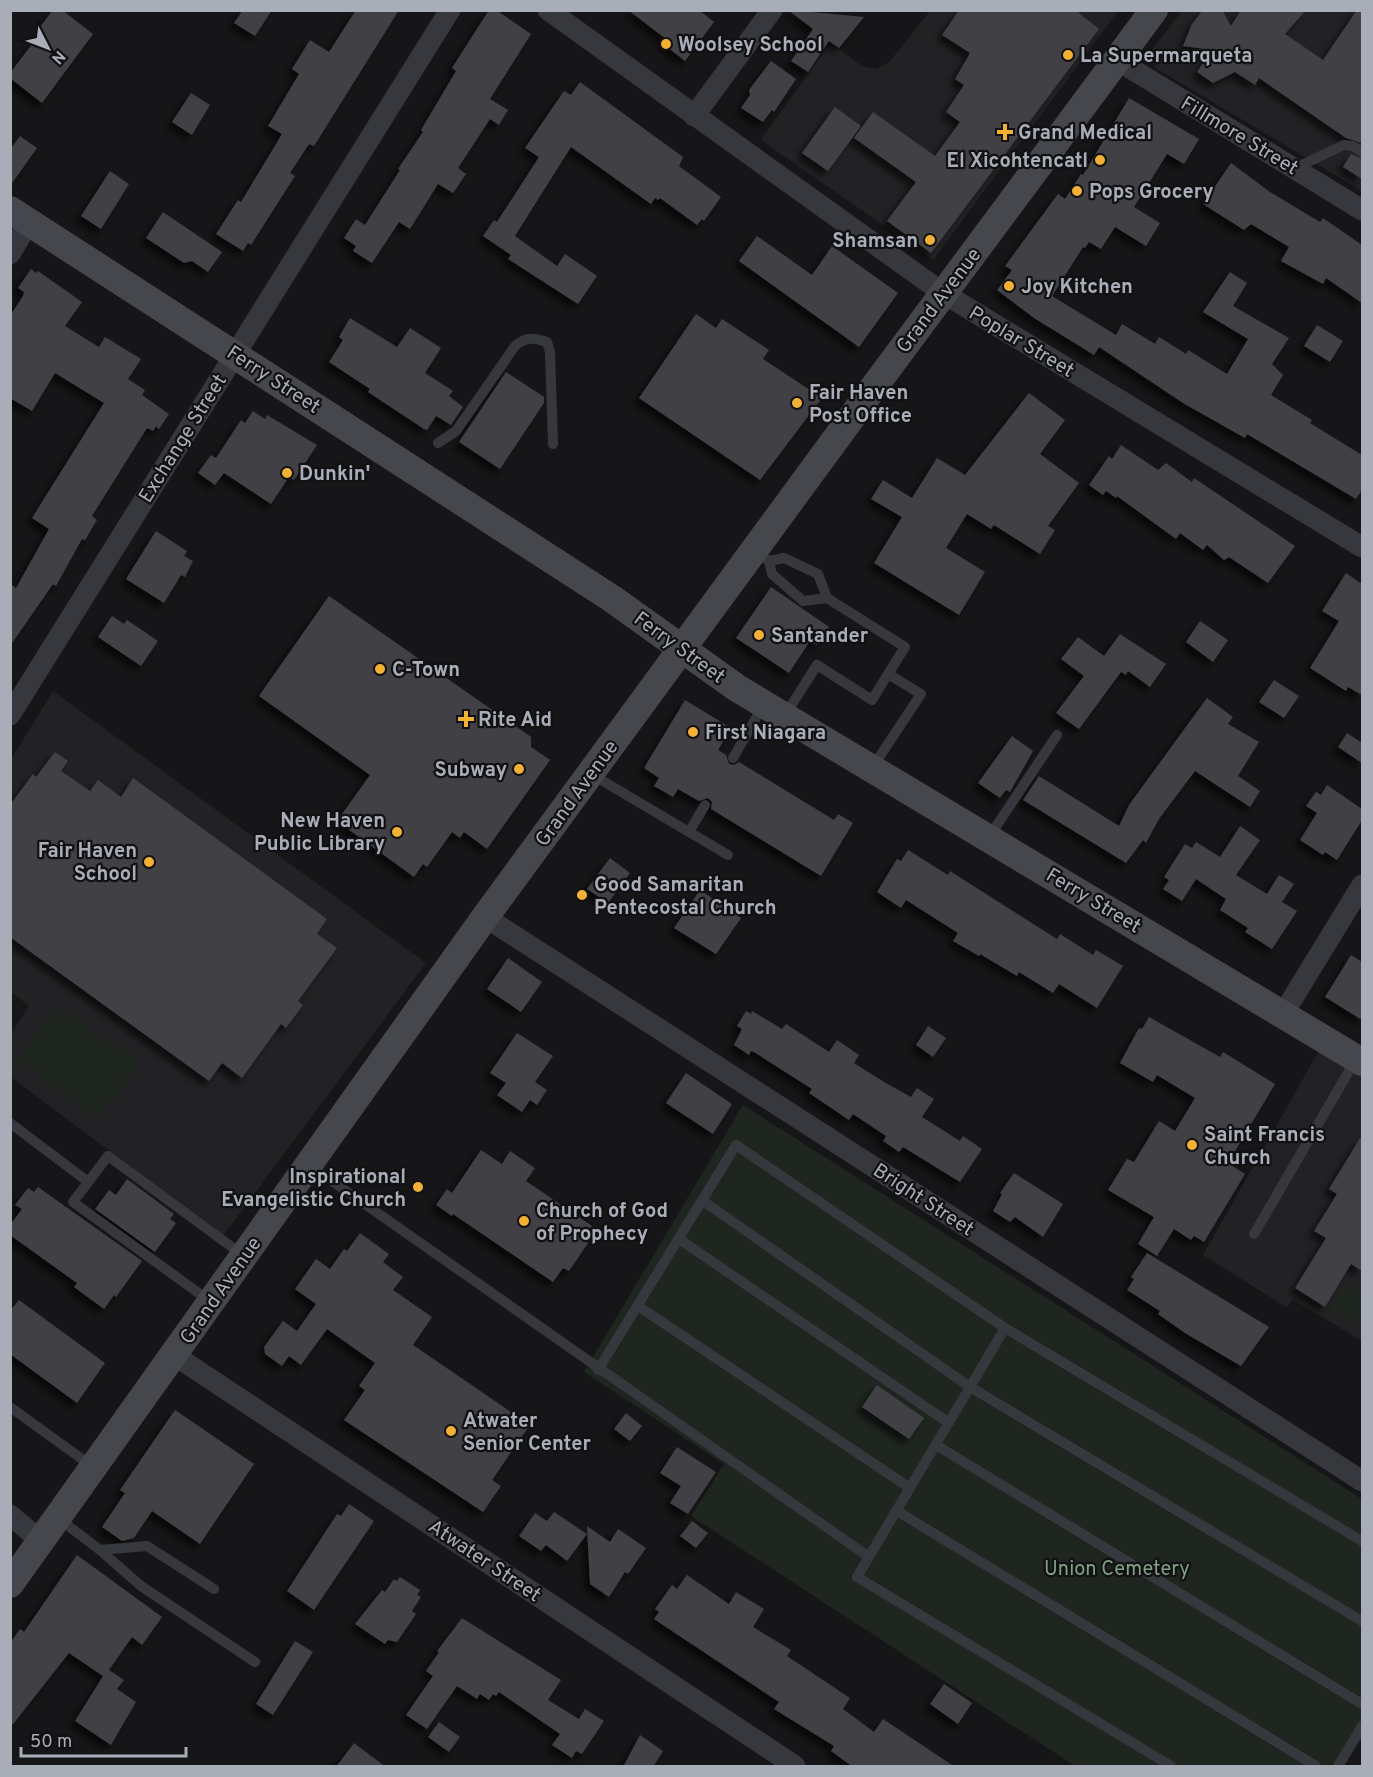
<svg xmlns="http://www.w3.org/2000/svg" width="1373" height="1777" font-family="Overpass,sans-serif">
<defs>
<filter id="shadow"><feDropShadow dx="-5.5" dy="5.5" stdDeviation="3" flood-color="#0009"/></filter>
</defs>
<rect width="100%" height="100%" fill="#161618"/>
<!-- built -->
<path fill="#222225" d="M930 11H1118L933 260 761 140 830 43 862 66 876 69 889 62Z
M1182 11H1362V191L1157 69 1150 56 1153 48Z
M53 691 426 963 223 1236 11 1077V1033L29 1006 11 992 10 761Z
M1325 1040 1362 1062V1341L1293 1300 1286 1307 1203 1255Z"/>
<!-- green -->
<path fill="#1e261f" d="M63 1010 139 1063 99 1118 17 1059 51 1014Z
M743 1105 1362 1499V1738L1345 1766H1075L691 1516 724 1464 584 1372Z
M1346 1282 1362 1292V1328L1329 1308Z"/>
<!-- building -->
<path fill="#404145" filter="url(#shadow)" d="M53 10H62L93 34 42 103 10 78V73L43 30 40 27Z
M243 10H272L255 36 234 23Z
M356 10H399L314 146 309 144 290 173 295 176 251 245 248 243 243 251 216 234 238 200 241 202 282 134 268 126 299 74 292 69 310 40 329 52Z
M489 10H496L531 34 490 99 508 110 499 125 490 119 458 168 466 174 453 193 438 184 410 229 399 222 372 263 353 251 356 246 344 238 356 219 365 225 400 170 398 169 423 132 421 130 456 71 452 68Z
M628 10H699L714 22 685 61 662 43 666 39Z
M788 10H790L864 17 839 48 829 41 808 72 791 61 813 29Z
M959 10H1075L1099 29 931 253 887 221 916 182 854 138 873 112 935 156 960 122 946 112 964 85 955 79 970 53 942 35Z
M1203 10H1222L1231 26 1241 10H1306L1285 34 1323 60 1357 10H1362V143L1346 138 1259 78 1255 85 1235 72 1213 83 1197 72 1212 50 1183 46 1192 24Z
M771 61 796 79 774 112 772 110 763 122 741 108 750 95 749 90Z
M580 82 683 157 679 166 721 197 704 221 702 219 697 225 660 198 658 200 655 198 651 204 571 147 515 236 557 266 565 254 597 276 578 304 508 259 511 255 483 236 494 220 497 222 539 157 525 148 564 91 571 95Z
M191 93 210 105 192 135 172 122Z
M1129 98 1199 139 1184 164 1167 154 1134 207 1160 223 1146 246 1115 227 1101 249 1089 242 1085 248 1083 247 1052 296 1116 335 1122 324 1155 344 1159 337 1186 354 1188 350 1227 374 1248 339 1203 312 1230 272 1247 283 1233 306 1289 338 1272 364 1283 375 1271 395 1312 420 1310 423 1362 455V490L1356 499 1247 434 1245 438 1183 403 1099 347 1094 355 1034 318 997 290 1012 270 1005 266 1058 194 1065 199 1081 174 1083 175Z
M835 107 861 126 828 171 802 153Z
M20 136 37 148 10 186V150Z
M1351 154 1362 159V179L1343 167Z
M1231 163 1270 192 1320 222 1323 218 1362 245V303L1326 278 1323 284 1281 261 1289 247 1251 224 1244 230 1203 204Z
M110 171 129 184 101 229 81 216Z
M163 212 222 252 208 272 192 261 184 263 146 238Z
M757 236 812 275 832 246 898 293 859 347 739 261Z
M31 269 36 273 38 271 82 302 65 326 99 347 105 337 141 359 128 379 145 390 142 395 169 414 159 429 156 426 153 431 147 428 92 516 97 520 85 540 82 539 56 586 53 584 10 646V584L16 588 49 529 32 518 104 403 55 373 32 411 10 398V316L23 296 24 292 18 288Z
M696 314 716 328 722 319 769 350 763 359 822 398 760 480 639 398Z
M350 318 397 347 410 328 441 348 425 373 453 391 449 396 463 407 451 425 436 416 427 430 424 429 368 392 370 389 329 362 343 340 339 337Z
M1317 325 1343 341 1330 362 1304 346Z
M506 372 544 397V403L500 469 459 442Z
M1029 393 1065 420 1040 454 1079 483 1048 526 1055 530 1040 554 994 525 991 529 967 514 946 548 985 572 959 615 874 563 902 517 871 499 883 480 912 498 937 458 965 475Z
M253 411 265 419 267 415 317 445 294 480 289 477 271 504 224 473 215 485 198 473 211 455 216 458 241 420 245 423Z
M1121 445 1158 470 1166 463 1192 482 1194 478 1295 546 1268 583 1229 557 1224 560 1207 545 1203 550 1180 533 1176 539 1117 496 1116 498 1106 491 1103 495 1089 485 1109 456 1112 459Z
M156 531 187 551 184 556 193 561 185 577 181 575 164 603 126 579Z
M1346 573 1362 584V695L1348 687 1346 691 1310 668 1339 621 1322 611Z
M771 587 829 627 817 645 810 641 789 673 736 638Z
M329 596 531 737V747L550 760 487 849 464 832 460 838 452 832 427 867 423 864 414 877 337 821 370 775 259 696Z
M112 616 124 624 127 620 158 641 141 666 98 637Z
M1200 621 1228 640 1213 662 1186 642Z
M1120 634 1166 664 1150 687 1128 671 1126 675 1121 672 1079 729 1056 713 1084 676 1061 659 1078 637 1104 656Z
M1274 680 1299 696 1284 718 1259 702Z
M1207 698 1233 717 1228 724 1259 742 1238 776 1260 791 1250 807 1195 771 1159 819 1146 843 1143 840 1126 863 1023 800 1039 776 1119 826 1129 805Z
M685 700 731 728 718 750 726 755 729 764 734 765 739 762 834 820 838 814 853 823 821 876 711 809 712 802 708 798 699 801 678 789 673 797 654 786 659 778 644 768Z
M1347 733 1362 743V763L1338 747Z
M1012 736 1033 751 1010 792 1006 790 1000 798 978 783Z
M55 752 68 761 61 771 90 791 98 780 121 797 133 778 327 919 317 934 337 948 298 1001 303 1005 286 1028 281 1024 242 1078 222 1063 209 1081 10 937V805L33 774 36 777Z
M1327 785 1362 809V820L1337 860 1325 852 1323 855 1300 840 1317 813 1306 806 1316 792 1321 795Z
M1240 826 1260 840 1236 875 1267 894 1279 875 1294 884 1282 902 1297 911 1272 949 1245 932 1248 928 1220 910 1226 899 1196 879 1182 901 1163 889 1169 880 1164 877 1185 844 1192 848 1196 842 1220 857Z
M908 850 948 875 950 871 1057 939 1060 934 1093 955 1096 950 1123 966 1097 1008 1059 984 1053 993 1019 972 1017 976 980 954 979 956 953 941 958 933 906 900 901 908 877 892 897 859 901 861Z
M610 858 630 873 608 903 587 889Z
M700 890 741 918 716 954 674 928Z
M1351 955 1362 962V1020L1325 997Z
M508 958 542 982 521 1012 487 989Z
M746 1011 751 1014 752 1011 782 1029 786 1024 829 1052 837 1040 859 1055 854 1063 884 1082 911 1097 917 1088 934 1099 922 1117 960 1141 963 1136 982 1149 960 1182 903 1147 899 1152 883 1141 886 1136 853 1114 849 1120 809 1093 812 1089 754 1052 751 1051 749 1055 734 1045 742 1029 737 1026Z
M1149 1017 1220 1057 1223 1052 1275 1084 1228 1163 1245 1174 1204 1242 1194 1236 1191 1240 1174 1229 1157 1256 1138 1244 1154 1217 1108 1190 1127 1159 1134 1162 1159 1121 1175 1131 1195 1098 1157 1075 1153 1082 1120 1063 1139 1028 1142 1029Z
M928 1026 946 1038 933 1057 916 1045Z
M517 1033 553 1056 535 1082 547 1090 537 1105 530 1100 522 1112 497 1095 506 1083 490 1073Z
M686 1073 732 1104 713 1134 666 1103Z
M1362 1135V1271L1351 1264 1325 1307 1295 1288 1326 1238 1314 1231 1337 1194 1329 1189Z
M481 1150 502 1164 510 1151 535 1168 526 1181 592 1226 583 1239 588 1243 569 1271 563 1268 553 1282 453 1214 452 1216 436 1205 447 1189 452 1193Z
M1014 1173 1063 1204 1043 1237 1015 1217 1010 1222 993 1211 1002 1194 1000 1193Z
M127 1179 174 1214 170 1219 176 1223 155 1252 95 1209 109 1190 116 1195Z
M38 1187 142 1261 116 1297 114 1295 104 1309 74 1287 77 1283 10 1235V1225L22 1209 15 1205 28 1188 34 1192Z
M360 1233 389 1254 383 1262 403 1277 393 1290 432 1317 413 1345 530 1425 492 1480 501 1486 483 1512 344 1420 365 1390 359 1386 375 1363 327 1329 301 1365 289 1356 282 1366 265 1354 264 1347 283 1321 297 1331 316 1304 295 1289 316 1259 330 1269 344 1249 347 1251Z
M1147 1253 1269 1327 1241 1366 1185 1333 1158 1314 1160 1311 1127 1290 1134 1279 1131 1277Z
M19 1300 105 1363 77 1403 10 1354V1311Z
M877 1385 924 1418 909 1439 862 1407Z
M175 1410 254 1464 200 1544 152 1511 134 1538 122 1541 102 1527 125 1493 120 1490Z
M626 1413 642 1426 630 1441 614 1429Z
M677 1447 716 1472 688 1514 670 1503 681 1486 660 1473Z
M349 1504 374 1521 314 1610 287 1591 337 1514 341 1516Z
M554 1512 587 1534 567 1561 546 1545 541 1551 519 1536 535 1513 547 1521Z
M692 1521 708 1533 696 1548 680 1536Z
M587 1526 610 1542 618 1529 646 1548 628 1574 625 1572 609 1597 590 1584Z
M77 1555 162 1617 142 1645 132 1637 109 1670 124 1680 117 1689 136 1702 111 1745 75 1721 103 1676 69 1653 10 1728V1643L20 1629 24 1632Z
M687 1575 729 1604 736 1592 764 1609 753 1627 791 1650 787 1656 850 1698 843 1709 874 1732 883 1719 955 1767H853L831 1751 834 1746 774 1709 779 1702 654 1619 659 1612 655 1609 672 1585 677 1589Z
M400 1577 420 1590 417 1595 421 1597 412 1611 416 1614 397 1642 388 1640 385 1644 355 1624 382 1590 385 1592 394 1579 397 1581Z
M462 1618 561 1680 548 1700 579 1719 585 1709 604 1721 582 1754 576 1751 572 1758 552 1745 560 1734 499 1692 496 1696 493 1694 489 1700 480 1694 477 1699 457 1686 427 1729 406 1715 433 1676 426 1671 439 1652 437 1651Z
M295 1641 313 1652 273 1715 256 1704Z
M944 1684 972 1703 958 1724 930 1704Z
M439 1722 460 1737 449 1752 428 1737Z
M640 1735 663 1751 653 1767H623Z
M354 1743 386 1767H336Z"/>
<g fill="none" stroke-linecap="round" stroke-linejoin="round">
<!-- lane -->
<path stroke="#37383d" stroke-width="10" d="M1295 168 1344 145 1353 146 1362 152
M438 443 456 431 515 346C526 337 533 337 547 342L550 352 553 444
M765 558 769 561 772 574 803 601 827 598
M769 561 784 558 818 574 827 598 905 647 888 674 921 694 872 768
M785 715 817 665 872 700 888 674
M733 758 764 704
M591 774 728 855
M689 832 705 805
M989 837 1057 735
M10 1123 87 1181
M309 1165 869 1557
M703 1201 970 1387 1362 1621
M1254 1234 1356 1059
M679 1239 949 1423
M211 1302 73 1202 108 1156 244 1256
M638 1306 910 1488
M598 1370 736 1145 1005 1328
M10 1407 93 1467
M936 1445 1362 1704
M897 1511 1316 1766
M58 1518 100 1550 141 1586 255 1662
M100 1550 147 1546 214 1589
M1171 1766 857 1577 1005 1328 1362 1541
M1338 1766 1362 1726"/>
<!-- street -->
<path stroke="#37383d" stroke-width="21" d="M548 10 943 293 1362 547
M1117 60 1362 210
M694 116 772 10
M10 254 29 222
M10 715 450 10
M485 917 1362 1481
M1283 1014 1362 885
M174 1355 795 1766
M10 1515 41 1541"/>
<!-- secondary -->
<path stroke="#45474d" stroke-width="28" d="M10 210 611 598 737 688 1362 1062
M10 1584 485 917 868 395 1154 10"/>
</g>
<!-- markers -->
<g fill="#f2b134" stroke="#111113" stroke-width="2">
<circle cx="666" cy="44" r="6"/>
<circle cx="1068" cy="55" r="6"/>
<path d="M1002 123h6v6h6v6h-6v6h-6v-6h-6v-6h6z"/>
<circle cx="1100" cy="160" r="6"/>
<circle cx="1077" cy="191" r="6"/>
<circle cx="930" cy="240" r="6"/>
<circle cx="1009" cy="286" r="6"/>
<circle cx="797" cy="403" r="6"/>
<circle cx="287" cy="473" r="6"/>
<circle cx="759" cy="635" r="6"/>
<circle cx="380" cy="669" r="6"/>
<path d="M463 710h6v6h6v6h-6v6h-6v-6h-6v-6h6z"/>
<circle cx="693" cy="732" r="6"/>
<circle cx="519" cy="769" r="6"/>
<circle cx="397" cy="832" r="6"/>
<circle cx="149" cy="862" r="6"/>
<circle cx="582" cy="895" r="6"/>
<circle cx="1192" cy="1145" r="6"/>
<circle cx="418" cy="1187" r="6"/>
<circle cx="524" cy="1221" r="6"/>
<circle cx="451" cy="1431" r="6"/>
</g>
<g text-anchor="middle" stroke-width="4.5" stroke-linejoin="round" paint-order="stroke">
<!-- poi labels -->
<g font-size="20" font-weight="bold" fill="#a8adb8" stroke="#111113" text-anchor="start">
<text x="678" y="51">Woolsey School</text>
<text x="1080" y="62">La Supermarqueta</text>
<text x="1018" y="139">Grand Medical</text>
<text x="1088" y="167" text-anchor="end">El Xicohtencatl</text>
<text x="1089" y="198">Pops Grocery</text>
<text x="918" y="247" text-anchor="end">Shamsan</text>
<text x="1021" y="293">Joy Kitchen</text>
<text x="809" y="399">Fair Haven<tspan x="809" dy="23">Post Office</tspan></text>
<text x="299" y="480">Dunkin'</text>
<text x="771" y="642">Santander</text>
<text x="392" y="676">C-Town</text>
<text x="478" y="726">Rite Aid</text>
<text x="705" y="739">First Niagara</text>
<text x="507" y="776" text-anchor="end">Subway</text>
<text x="385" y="827" text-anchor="end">New Haven<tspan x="385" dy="23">Public Library</tspan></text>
<text x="137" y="857" text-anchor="end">Fair Haven<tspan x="137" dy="23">School</tspan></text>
<text x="594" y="891">Good Samaritan<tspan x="594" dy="23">Pentecostal Church</tspan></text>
<text x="1204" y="1141">Saint Francis<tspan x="1204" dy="23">Church</tspan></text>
<text x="406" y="1183" text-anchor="end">Inspirational<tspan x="406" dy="23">Evangelistic Church</tspan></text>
<text x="536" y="1217">Church of God<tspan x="536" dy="23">of Prophecy</tspan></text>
<text x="463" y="1427">Atwater<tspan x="463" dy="23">Senior Center</tspan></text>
</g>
<!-- street labels -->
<g font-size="20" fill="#a8adb8" stroke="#111113">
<text transform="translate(1240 135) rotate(31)" y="7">Fillmore Street</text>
<text transform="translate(938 300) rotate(-53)" y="7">Grand Avenue</text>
<text transform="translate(1022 341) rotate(31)" y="7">Poplar Street</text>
<text transform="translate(274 379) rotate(33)" y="7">Ferry Street</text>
<text transform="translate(182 438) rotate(-58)" y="7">Exchange Street</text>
<text transform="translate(680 647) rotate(36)" y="7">Ferry Street</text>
<text transform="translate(576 793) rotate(-54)" y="7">Grand Avenue</text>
<text transform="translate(1094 900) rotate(31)" y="7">Ferry Street</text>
<text transform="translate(924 1199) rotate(33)" y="7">Bright Street</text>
<text transform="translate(220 1290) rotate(-55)" y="7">Grand Avenue</text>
<text transform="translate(485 1560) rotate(34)" y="7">Atwater Street</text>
</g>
<!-- park labels -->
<g font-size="20" fill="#7fa381" stroke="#111113">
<text x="1117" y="1575">Union Cemetery</text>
</g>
</g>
<!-- border -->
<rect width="1373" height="1777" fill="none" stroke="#a8adb8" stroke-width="24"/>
<!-- north arrow -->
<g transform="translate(48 48) rotate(132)" stroke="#111113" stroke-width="4.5" paint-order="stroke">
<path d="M0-4.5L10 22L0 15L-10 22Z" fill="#a8adb8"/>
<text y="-9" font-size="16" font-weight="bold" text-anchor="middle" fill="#a8adb8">N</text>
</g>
<!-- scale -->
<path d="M21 1747v9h165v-9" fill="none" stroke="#a8adb8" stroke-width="3"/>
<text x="30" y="1747" font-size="18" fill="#a8adb8" stroke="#111113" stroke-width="4.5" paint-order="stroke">50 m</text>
</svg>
